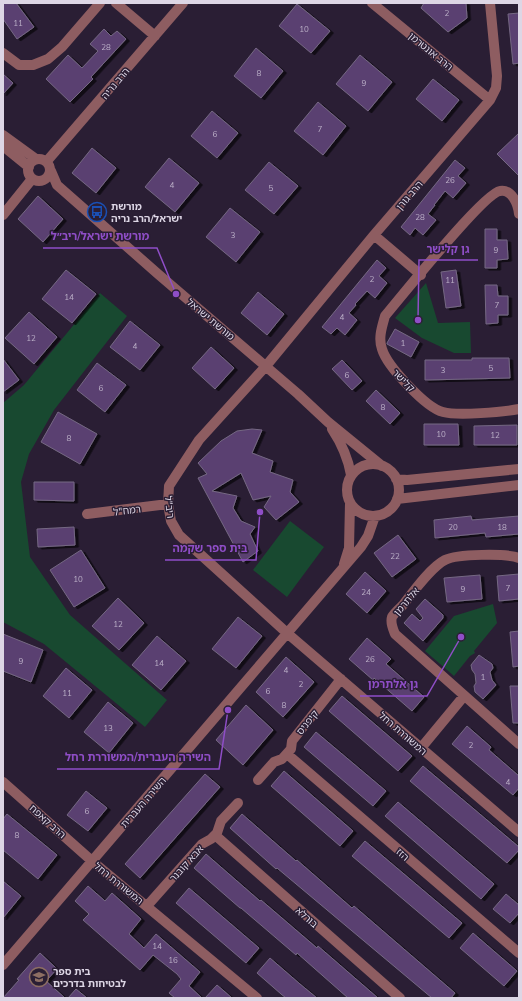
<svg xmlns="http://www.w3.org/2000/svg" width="522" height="1001" font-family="Mulish,'Noto Sans Hebrew',sans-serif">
<defs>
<filter id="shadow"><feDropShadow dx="3.5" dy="2" stdDeviation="0" flood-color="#0009"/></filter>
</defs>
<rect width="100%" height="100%" fill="#2a1e34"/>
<!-- green -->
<path fill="#184930" d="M426 283 438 323 470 322 471 353H454L422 338 395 318Z
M100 293 127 316 54 410 29 454 21 482 30 557 70 615 167 700 145 727 44 644 3 622V403L24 385Z
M290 521 324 547 287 597 253 570Z
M493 604 497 623 474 651 475 653 470 656 454 676 425 651 454 616Z"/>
<!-- building -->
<path fill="#5a4071" stroke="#756883" filter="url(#shadow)" d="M3 3H16L34 27 17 39 3 19Z
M424 3H466L467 18 448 32 421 8Z
M297 4 330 31 311 53 279 26Z
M519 13V63L513 64 508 14Z
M104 29 111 36 117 31 126 39 91 77 93 79 70 102 46 79 68 55 82 68 98 51 90 44Z
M256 48 283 71 261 98 234 76Z
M360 55 392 82 368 111 336 84Z
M3 74 13 83 3 94Z
M433 79 459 100 442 121 416 99Z
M318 102 346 126 323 155 294 131Z
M212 111 238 133 217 158 191 136Z
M519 133V176L497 154Z
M92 148 116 168 96 193 72 173Z
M169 158 199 183 175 212 145 187Z
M455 160 465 168 458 176 466 183 453 198 445 191 434 205H435L428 214 436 220 423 235 415 228 410 235 401 227Z
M269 162 298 186 274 214 245 190Z
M38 196 63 219 43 242 18 219Z
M230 208 260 232 236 262 206 237Z
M485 229H497V240H507L508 259 497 260V268H485Z
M377 260 386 268 379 276 387 283 375 298 367 291 355 304 356 305 349 313 357 320 345 335 337 328 331 334 322 327Z
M66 270 96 294 72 323 42 299Z
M456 270 461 306 446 308 441 272Z
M485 285H497L498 296H508V315H498V323L486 324Z
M258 292 284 314 267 335 241 313Z
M29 312 57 337 34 364 5 338Z
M130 321 160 345 140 370 110 347Z
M395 329 419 342 411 357 387 344V343Z
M211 347 234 368 215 389 192 368Z
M472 358H509L510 378 425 380V360H472Z
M3 359 19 380 3 392Z
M342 360 362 381 352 390 332 369Z
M97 363 126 385 105 412 77 390Z
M376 390 400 413 390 424 366 401Z
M58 412 97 434 80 464 41 442Z
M424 424H458L459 445H424Z
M517 425V445H474V426Z
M252 429 262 430 252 453 273 461 270 472 293 480 290 492 299 502 276 520 264 507 271 496 253 500 241 473 212 491 237 496 233 508 241 521 255 527 250 534 258 551 243 562 198 478 207 474 198 463 221 441 237 431Z
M34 482H74V501L34 500Z
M471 516 472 520 519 516V534L486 537 485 533 435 538 434 520Z
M74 527 75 545 38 547 37 529Z
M398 535 416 559 392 577 374 553Z
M81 550 105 588 74 607 50 570Z
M365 572 386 591 367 613 346 594Z
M519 574V599L499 601 497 576Z
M480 575 482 599 447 602 444 578Z
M118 598 144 623 119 650 92 626Z
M425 599 443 615V618L423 641 404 623 412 614 420 621 423 618 416 609Z
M238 617 262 636 236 668 212 649Z
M519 631V666L513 667 510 632Z
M3 634 43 650 31 682 3 671Z
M157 636 186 661 161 690 132 665Z
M367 638 391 659 386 664 424 697 412 711 374 678 373 680 349 659Z
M479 655 492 664 493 668 490 672 492 680 496 685 483 699 475 692 474 686 476 683 475 674 472 670 471 665Z
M286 657 314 682 283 717 256 692Z
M66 668 92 690 69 718 43 696Z
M510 686H519V723H513Z
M342 696 412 756 398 771 329 711Z
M108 702 133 723 109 753 84 732Z
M246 705 273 730 243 765 216 740Z
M467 726 491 747 489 750 519 776V788L513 795 452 744Z
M316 732 386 791 373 806 304 747Z
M423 766 519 847V850L507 863 410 781Z
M284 771 353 831 340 846 271 786Z
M205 774 220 787 140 878 125 864Z
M86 791 107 808 88 831 67 815Z
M398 802 494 884 481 899 385 816Z
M7 814 57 855 38 879 3 850V819Z
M242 814 296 861 297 860 352 908 354 906 455 993 451 998H432L277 868 276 869 230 828Z
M365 841 462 923 449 938 352 856Z
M206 854 260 901 261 900 317 948 318 946 378 998H348L297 953 296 955 241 908H240L194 868Z
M3 881 21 896 3 918Z
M88 886 105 901 112 893 141 919 129 934 144 948 156 934 200 972 189 986 202 998H175L169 993 181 979 177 974 153 955 140 970 83 920 89 914 75 901Z
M189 888 259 948 246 963 176 903Z
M506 894 519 905V913L510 923 493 909Z
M473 933 517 971 504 986 460 948Z
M40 953 57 969 46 981 65 998H3L19 980 17 979Z
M270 958 300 984 317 998H286L281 994 257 973Z
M217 985 224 991 232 998H205Z
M76 989 87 998H68Z"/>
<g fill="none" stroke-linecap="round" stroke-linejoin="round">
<!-- minor -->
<path stroke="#8e5d61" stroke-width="10" d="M116 3 155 36
M372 3 490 100
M490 3 497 76 496 88 490 100 374 235 266 366 199 440 169 486 168 504 171 521 179 535 287 633 519 832
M3 53 19 65H33L48 59 62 47 100 3
M3 135 36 159
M3 146 29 167
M28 170a11 11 0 1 1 22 0a11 11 0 1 1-22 0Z
M47 161 183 3
M51 171 57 185 158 274 298 394 328 422 382 466
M519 214C518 204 512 189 500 191 484 193 401 297 385 316 382 327 378 338 382 349 387 366 426 408 443 412 458 416 503 412 519 409
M3 215 32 179
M374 235 421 275
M332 429C342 444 348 458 351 475
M347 490a26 26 0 1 1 52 0a26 26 0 1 1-52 0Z
M396 479 407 480 519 469
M397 499 519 485
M87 514 168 504
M519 558C506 553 457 554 445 560 431 567 413 592 403 605 400 608 394 613 392 617 390 623 393 629 395 634L519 744
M344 564 349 548 350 503
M421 748 464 696
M287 754 519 953
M258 780 274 762 282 759 291 749 292 741 341 679
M3 782 92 861 257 998
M215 835 400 998
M147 906 202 844 211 839 217 833 221 821 238 803
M3 965 361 547 368 536 375 516"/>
</g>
<!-- icons -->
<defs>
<g id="bus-ring" transform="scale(1)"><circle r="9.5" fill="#2a1e34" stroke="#1a4fb4" stroke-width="1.5"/><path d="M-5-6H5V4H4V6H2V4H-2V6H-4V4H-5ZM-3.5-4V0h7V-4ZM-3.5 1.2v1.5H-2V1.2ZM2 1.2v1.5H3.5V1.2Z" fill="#1a4fb4"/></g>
<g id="school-ring" transform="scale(1)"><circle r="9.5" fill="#2a1e34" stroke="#8d6e63" stroke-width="1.5"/><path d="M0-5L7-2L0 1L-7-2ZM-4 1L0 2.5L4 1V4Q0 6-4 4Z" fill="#8d6e63"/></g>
</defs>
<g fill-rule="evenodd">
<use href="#bus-ring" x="97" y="212"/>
<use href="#school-ring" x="39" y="977"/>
</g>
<g text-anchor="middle" stroke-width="3" stroke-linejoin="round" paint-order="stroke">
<!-- number labels -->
<g font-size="8" fill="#bcb0c8">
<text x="447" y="16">2</text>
<text x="18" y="26">11</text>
<text x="304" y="32">10</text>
<text x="106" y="50">28</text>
<text x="259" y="76">8</text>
<text x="364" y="86">9</text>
<text x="320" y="132">7</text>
<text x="215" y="137">6</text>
<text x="450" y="183">26</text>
<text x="172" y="188">4</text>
<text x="271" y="191">5</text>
<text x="420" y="220">28</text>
<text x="233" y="238">3</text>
<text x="496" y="253">9</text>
<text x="372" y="282">2</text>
<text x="450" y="283">11</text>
<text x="69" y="300">14</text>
<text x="497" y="308">7</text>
<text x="342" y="320">4</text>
<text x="31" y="341">12</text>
<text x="403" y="346">1</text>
<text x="135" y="349">4</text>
<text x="491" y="371">5</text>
<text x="443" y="373">3</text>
<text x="347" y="378">6</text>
<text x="101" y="391">6</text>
<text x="383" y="410">8</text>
<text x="441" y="437">10</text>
<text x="495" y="438">12</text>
<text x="69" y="441">8</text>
<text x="453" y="530">20</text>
<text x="502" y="530">18</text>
<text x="395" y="559">22</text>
<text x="78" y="582">10</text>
<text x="508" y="591">7</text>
<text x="463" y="592">9</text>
<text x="366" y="595">24</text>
<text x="118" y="627">12</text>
<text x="370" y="662">26</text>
<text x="21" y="664">9</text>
<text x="159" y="666">14</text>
<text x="286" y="673">4</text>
<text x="483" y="680">1</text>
<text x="301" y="687">2</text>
<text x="268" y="694">6</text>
<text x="67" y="696">11</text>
<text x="284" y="708">8</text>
<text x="108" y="731">13</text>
<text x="471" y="748">2</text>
<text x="508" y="785">4</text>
<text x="87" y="814">6</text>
<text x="17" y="838">8</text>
<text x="157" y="949">14</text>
<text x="173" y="963">16</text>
</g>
<!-- street labels -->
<g font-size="10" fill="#ddd6e5" stroke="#2a1e34">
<text transform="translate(431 51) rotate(39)" y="4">הרב אונטרמן</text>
<text transform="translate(115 83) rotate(-50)" y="4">הרב נריה</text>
<text transform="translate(409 195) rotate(-49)" y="4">הרב גורן</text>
<text transform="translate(211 319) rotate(40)" y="4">מורשת ישראל</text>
<text transform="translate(404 380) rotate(45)" y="4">קלישר</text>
<text transform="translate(170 507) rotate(83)" y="4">ריב"ל</text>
<text transform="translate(127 510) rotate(-7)" y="4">רמח"ל</text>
<text transform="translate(406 601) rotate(-50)" y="4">אלתרמן</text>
<text transform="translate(307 722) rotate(-51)" y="4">קיפניס</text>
<text transform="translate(403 733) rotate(41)" y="4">המשוררת רחל</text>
<text transform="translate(143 802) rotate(-49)" y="4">השירה העברית</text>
<text transform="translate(48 821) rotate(42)" y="4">הרב קאפח</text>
<text transform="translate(403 854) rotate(41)" y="4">הזז</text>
<text transform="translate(186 863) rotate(-48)" y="4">אבא קובנר</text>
<text transform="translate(119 883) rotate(39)" y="4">המשוררת רחל</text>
<text transform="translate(307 917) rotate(41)" y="4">בורלא</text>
</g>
<!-- poi labels -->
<g font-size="10" font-weight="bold" fill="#ddd6e5" stroke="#2a1e34" text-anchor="start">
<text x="111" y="210">מורשת<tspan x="111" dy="12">ישראל/הרב נריה</tspan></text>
<text x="53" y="975">בית ספר<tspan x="53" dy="12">לבטיחות בדרכים</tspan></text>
</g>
</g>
<!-- callouts -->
<path fill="none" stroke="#8f4ec7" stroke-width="1.5" d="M176 294L157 248H43M418 320L419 260H478M260 512L256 560H165M461 637L427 696H360M228 710L219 769H57"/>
<g fill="#8f4ec7" stroke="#2a1e34" stroke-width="1.5">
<circle cx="176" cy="294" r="4"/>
<circle cx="418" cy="320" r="4"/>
<circle cx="260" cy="512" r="4"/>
<circle cx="461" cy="637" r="4"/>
<circle cx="228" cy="710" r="4"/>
</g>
<g font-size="11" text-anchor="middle" font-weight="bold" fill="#8f4ec7" stroke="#2a1e34" stroke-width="3" stroke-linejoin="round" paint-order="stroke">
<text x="100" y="240">מורשת ישראל/ריב״ל</text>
<text x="448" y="253">גן קלישר</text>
<text x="210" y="552">בית ספר שקמה</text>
<text x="393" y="688">גן אלתרמן</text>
<text x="138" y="761">השירה העברית/המשוררת רחל</text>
</g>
<!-- border -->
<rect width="522" height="1001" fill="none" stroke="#ddd6e5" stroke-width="8"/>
</svg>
